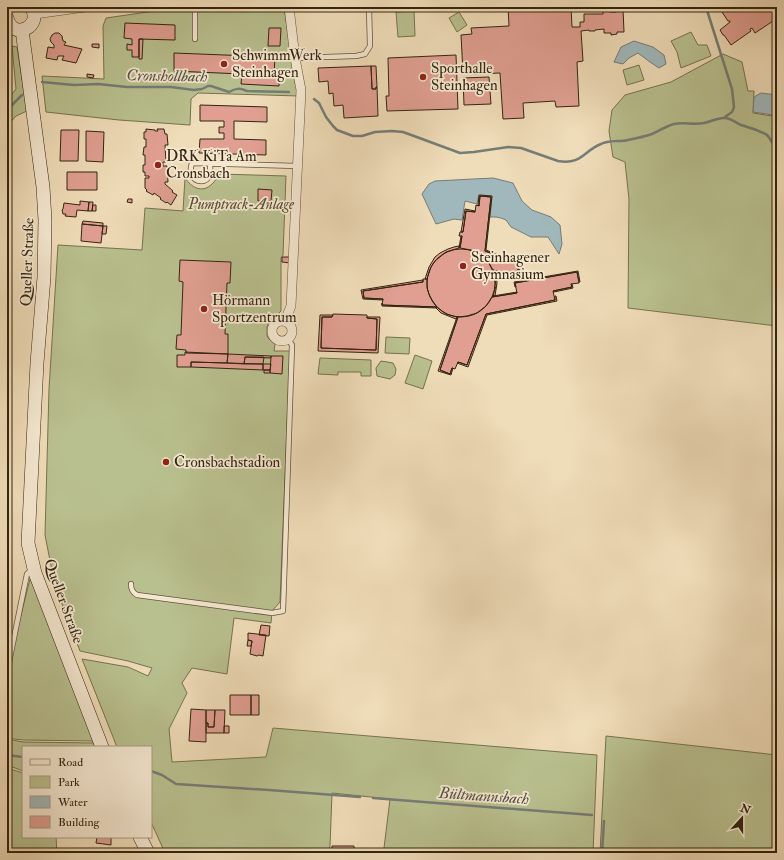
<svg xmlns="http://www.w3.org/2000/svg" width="784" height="860" font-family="'IM FELL Double Pica',serif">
<rect width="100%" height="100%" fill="#efdcb8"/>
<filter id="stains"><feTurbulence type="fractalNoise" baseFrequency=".005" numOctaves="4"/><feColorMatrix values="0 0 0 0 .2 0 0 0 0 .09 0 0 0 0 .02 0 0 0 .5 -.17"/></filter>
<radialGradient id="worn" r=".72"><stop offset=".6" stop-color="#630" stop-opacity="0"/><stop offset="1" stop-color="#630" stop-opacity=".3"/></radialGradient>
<!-- green -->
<path fill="#b9c08f" stroke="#767250" d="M182 7H284L295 83 299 90V96L198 93 191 99 190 125 119 120 46 112 42 76 104 79 103 26 106 18Z
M414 11 415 36 398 37 396 12Z
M459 12 467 25 457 32 449 18Z
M691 32 698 45H707L711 56 681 68 677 52 671 41Z
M12 46 17 47 27 111 16 116 7 126V100L16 89Z
M723 54 742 62 748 91H754L753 113 772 116 777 118V326L628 308 629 199 625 162 613 157 609 131 612 110 625 95 671 82Z
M639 65 644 80 627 85 623 70Z
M220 174 286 176 283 255 281 258V311L276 316 272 319 269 322 267 327V336L269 339 275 344 274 351H290L280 602 272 611 271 623 234 618 227 674 192 668 182 683 187 693 169 729 172 762 266 757 273 728 597 755 593 853H390L384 848 390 799 332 793 330 846 328 853H165L151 822V747H117L82 659 128 667 148 676 152 668 128 661 80 651 55 586 45 535 49 389 58 245 142 250 145 208 183 211 185 178C191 187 202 194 212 184 216 181 216 177 220 174Z
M386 337 410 338 409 354 385 353Z
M415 355 432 361 423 389 405 383Z
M320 358 371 360V376H361V372H338V375L318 374Z
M381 361 393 363 396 369 395 375 390 379 377 376 376 368Z
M30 579 33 583 94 741 23 740 7 738V636L15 639Z
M606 736 777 755V853H600Z
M7 739 23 742 94 743 95 747H23V771L7 765Z
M7 768 23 773V837H56L57 853H7Z"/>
<!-- water -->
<path fill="#a0b8bb" stroke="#757d77" d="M634 41 653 47 664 55 666 64 659 68 650 62 638 53 629 58 623 64 614 62 621 47Z
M761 93 777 95V116L773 115 753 112 754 97Z
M493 178 513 183 522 201 532 210 551 217 560 225 562 244 559 254 548 237H531L511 227 506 220 501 218 496 217H490L492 196 479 195 477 204 465 201 462 220 454 219 436 224 422 194 429 184 435 181Z"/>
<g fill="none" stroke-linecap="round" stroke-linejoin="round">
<!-- stream -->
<path stroke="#757d77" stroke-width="2.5" d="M706 7 732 89 734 107 732 112 725 117
M42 82 74 85 98 84 127 87H171L194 90 202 89 208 86H211L229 92C236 88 240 88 247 91L289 92
M314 99 319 103 326 117 333 126 337 130 353 136H362L375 132 392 131 403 132 414 136 460 153 474 152 508 147 521 148 558 161C582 165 583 151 601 144 608 140 620 142 628 140 636 138 644 137 652 134 659 131 666 126 674 124 684 122 694 125 704 123 711 122 718 117 725 118 731 118 736 123 741 125 750 128 759 130 767 135 771 139 771 144 777 146
M7 112 9 108 22 95
M7 755 23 757
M151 771 162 775 176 784 269 790 360 797
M373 798 592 815
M602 853 604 821"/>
</g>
<!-- building -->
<path fill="#e09f91" stroke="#342511" d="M508 7H529V9L550 8V7H571L572 27H580V22H584V14H603V9H610V12H616V9H623L624 32H617V34L611 35V33H604V29L595 30V31H589V30L581 31 583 61 577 62 579 106 556 107 555 101 523 103 524 118 503 119 500 73 474 74 473 72 463 73 461 35 472 34 471 28 509 26Z
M737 7H777V17L776 16 774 17 776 19 755 33 752 28 750 29 751 31 731 45 724 35H723L720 30 730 22V21H728L722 12Z
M125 23 175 25V40L139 39V57H132V50H127V44L132 45V39L124 38Z
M269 28H281L280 46H268Z
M55 33H59L62 36 63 41 66 42 64 45 82 49 76 63 62 60 64 56H58L57 60 46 58 48 47 54 48V45L51 42 50 39 52 35Z
M139 39H143L142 59H139Z
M92 44H99V48L92 47Z
M174 53 275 57 274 74H279V86L241 84 242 74 174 71Z
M456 55 458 109 387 111 386 96H389L388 58Z
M371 66 372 89H376V87H377L378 116 344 118 343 105 334 106 333 93 329 94 328 81 319 82 318 68Z
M371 66H376L377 87H376V89H372Z
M87 74 94 75 93 78 87 77Z
M489 77 491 104 464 105 463 78Z
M200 105 267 107V122L234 121V139L266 140V155L199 153 200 139H224V133H219V127H224V121H200Z
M146 129 155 130V131H158L157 129H164L165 134H167L168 145H165L166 162H163V166H167L168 182H165V184L173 191 172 192 177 195 171 205 167 202 166 203 160 199 161 198 154 193 153 195 146 191 147 190 145 188V178H149V176H145V172H143V165H145V155H143L144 147H146V139H144V132H146Z
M61 130H79L78 161H60Z
M86 131 104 132 103 162 86 161Z
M67 172H97V190H67Z
M258 189 272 190 271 201H258Z
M479 195 492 196 486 250 522 264 518 274H517L520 264 485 251 491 197 480 196 479 206 478 205Z
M480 196 491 197 485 251 520 264 516 274 510 272 509 275 493 270 489 263 479 253 471 250 460 248 462 236H459L460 232H463L466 211 475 212 476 205 479 206Z
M128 199H132V203L127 202Z
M80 201 89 202 88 211 77 210 76 217 65 216 66 214H63L62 210 63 209 64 203 80 205Z
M89 202H93L92 211H88Z
M93 205H96V211H92Z
M465 209 475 211V212L466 211 463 232H461Z
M83 221 103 223V226L82 224Z
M82 224 103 226 101 243 81 241Z
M103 226H107L106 234H102Z
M461 236H462L460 248H459Z
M459 246V248L446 252 435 261 431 267 427 279H425L429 267 435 257 440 253 448 249 454 247Z
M427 283a34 34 0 1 1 68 0a34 34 0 1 1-68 0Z
M282 257H290V263L282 262Z
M180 260 231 262 230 283H227L225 334H228V354L186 353V350L176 349 177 335H181L183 282 179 281Z
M493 270 509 275 510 272H511L510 276 496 272Z
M578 271 580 282H579L577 272 515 283 516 287H515L514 282Z
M494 272H496L497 283 495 296H493L496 286Z
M577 272 579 283 571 284 572 287 553 291 555 300 486 314 467 365 458 362 455 369 452 368 450 374 440 370 458 317 467 316 477 313 486 306 492 297 517 293 515 283Z
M423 279H427V288L429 294 432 300 437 307 382 305 383 299 364 298 363 291 423 282Z
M423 280V282L363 291 364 298 383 299V300L363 299 361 290Z
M571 284H572L573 288 554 292 553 291 572 287Z
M517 292V293L492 297 493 296Z
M555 296H556L557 301 487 315 468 367 457 363 458 362 467 365 486 314 555 300Z
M382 303V305L437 307V308L382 306Z
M437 307 446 314 457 317 456 319 441 313 436 308H437Z
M333 314 367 315V318L377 319 376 350 321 348 322 317H332Z
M320 315H333L332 317H322L321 348 373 350H376L377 319 367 318V317H380L378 353 318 351Z
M457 317H458L440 370 450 374 452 368H453L451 375 438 371Z
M185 352 228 354 227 363 191 362V367H177V355H185Z
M228 354 271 356V358L245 357 244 364 227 363Z
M271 356H283L282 374 270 373Z
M245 357H264L263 364H244Z
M191 362 263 364V370L191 367Z
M263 364H271L270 370H263Z
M264 370H270V373H264Z
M261 625 270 626 269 636 259 635Z
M248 633 266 635 263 656 259 655 257 656 250 654 252 641 248 640Z
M248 640 252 641 251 646H247Z
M230 695H251V715H230Z
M251 695H259V715H251Z
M191 709 206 710V742L189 741Z
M206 710H215L214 727H208V723H206Z
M215 710H225L224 733H206V723H208V727H214Z
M224 726H229V733H224Z
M97 837H111V845L96 843Z
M332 846H354V853H332Z
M103 850V853H90L89 851Z"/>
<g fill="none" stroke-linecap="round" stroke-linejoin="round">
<!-- service casing -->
<g stroke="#63533b" stroke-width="6">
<path id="service" d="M195 39V7
M295 58 356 56 365 54 370 46 369 7
M210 163C210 167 211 172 209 176 206 183 195 183 192 175 190 172 191 166 192 163L297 166
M131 584C131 589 132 592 137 595L272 613 283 611 292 345 288 339
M7 672 27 574 33 568"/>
</g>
<!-- minor casing -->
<g stroke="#63533b" stroke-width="10">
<path id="minor" d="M35 14 85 7
M285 321 291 306 301 90 295 58 289 7
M272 331a10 10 0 1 1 20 0a10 10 0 1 1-20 0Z"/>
</g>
<!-- secondary casing -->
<g stroke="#342511" stroke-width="14">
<path id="secondary" d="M7 18C12 41 44 27 31 7
M22 30 43 187 45 220 44 277 37 363 28 543 35 573 102 747
M140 837 148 853"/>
</g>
<!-- service -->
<use href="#service" stroke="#f5e8d1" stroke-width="4.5"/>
<!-- minor -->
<use href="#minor" stroke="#f5e8d1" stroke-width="9"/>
<!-- secondary -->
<use href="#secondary" stroke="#f5e8d1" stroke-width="13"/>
</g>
<!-- markers -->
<g fill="#8f2418" stroke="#f5e8d1" stroke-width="1.5">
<circle cx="224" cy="64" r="4"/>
<circle cx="423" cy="77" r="4"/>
<circle cx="158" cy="165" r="4"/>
<circle cx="463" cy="266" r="4"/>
<circle cx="204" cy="309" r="4"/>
<circle cx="166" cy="462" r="4"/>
</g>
<g text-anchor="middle" stroke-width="3.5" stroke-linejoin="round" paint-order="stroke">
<!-- poi labels -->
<g font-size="15" fill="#342511" stroke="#f5e8d1" text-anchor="start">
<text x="232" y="60">SchwimmWerk<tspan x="232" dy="17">Steinhagen</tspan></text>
<text x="431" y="73">Sporthalle<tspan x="431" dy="17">Steinhagen</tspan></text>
<text x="166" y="161">DRK KiTa Am<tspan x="166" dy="17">Cronsbach</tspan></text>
<text x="471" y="262">Steinhagener<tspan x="471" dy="17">Gymnasium</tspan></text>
<text x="212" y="305">Hörmann<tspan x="212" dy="17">Sportzentrum</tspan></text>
<text x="174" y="467">Cronsbachstadion</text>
</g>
<!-- park labels -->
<g font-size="15" font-style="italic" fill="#554c30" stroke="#f5e8d1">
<text x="241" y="209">Pumptrack-Anlage</text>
</g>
<!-- street labels -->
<g font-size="15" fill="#342511" stroke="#f5e8d1">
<text transform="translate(27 262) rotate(-88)" y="5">Queller Straße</text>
<text transform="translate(64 601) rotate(70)" y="5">Queller Straße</text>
</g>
<!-- water labels -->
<g font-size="16" font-style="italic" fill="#545144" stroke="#f5e8d1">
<text transform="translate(167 75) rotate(1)" y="6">Cronshollbach</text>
<text transform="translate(484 795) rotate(4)" y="6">Bültmannsbach</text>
</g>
</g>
<!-- margin -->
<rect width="784" height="860" fill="none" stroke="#efdcb8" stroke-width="24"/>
<rect x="8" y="8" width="768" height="844" fill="none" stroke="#342511" stroke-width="2"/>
<rect x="12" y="12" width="760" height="836" fill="none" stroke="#342511"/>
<!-- legend -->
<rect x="22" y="746" width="130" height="92" fill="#f5e8d1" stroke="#a89a84"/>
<rect x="30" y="759" width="20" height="6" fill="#f5e8d1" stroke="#a89a84"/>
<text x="58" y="766" font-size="12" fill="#342511">Road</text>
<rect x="30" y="776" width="20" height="12" fill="#b9c08f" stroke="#a89a84"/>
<text x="58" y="786" font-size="12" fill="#342511">Park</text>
<rect x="30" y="796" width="20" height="12" fill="#a0b8bb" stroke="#a89a84"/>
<text x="58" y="806" font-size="12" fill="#342511">Water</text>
<rect x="30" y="816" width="20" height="12" fill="#e09f91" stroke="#a89a84"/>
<text x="58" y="826" font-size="12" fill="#342511">Building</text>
<!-- north arrow -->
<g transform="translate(742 818) rotate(21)" stroke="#f5e8d1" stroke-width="3" paint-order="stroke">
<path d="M0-3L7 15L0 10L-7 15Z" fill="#342511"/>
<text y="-6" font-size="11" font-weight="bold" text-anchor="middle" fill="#342511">N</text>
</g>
<rect width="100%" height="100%" filter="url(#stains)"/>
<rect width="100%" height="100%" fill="url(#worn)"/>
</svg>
